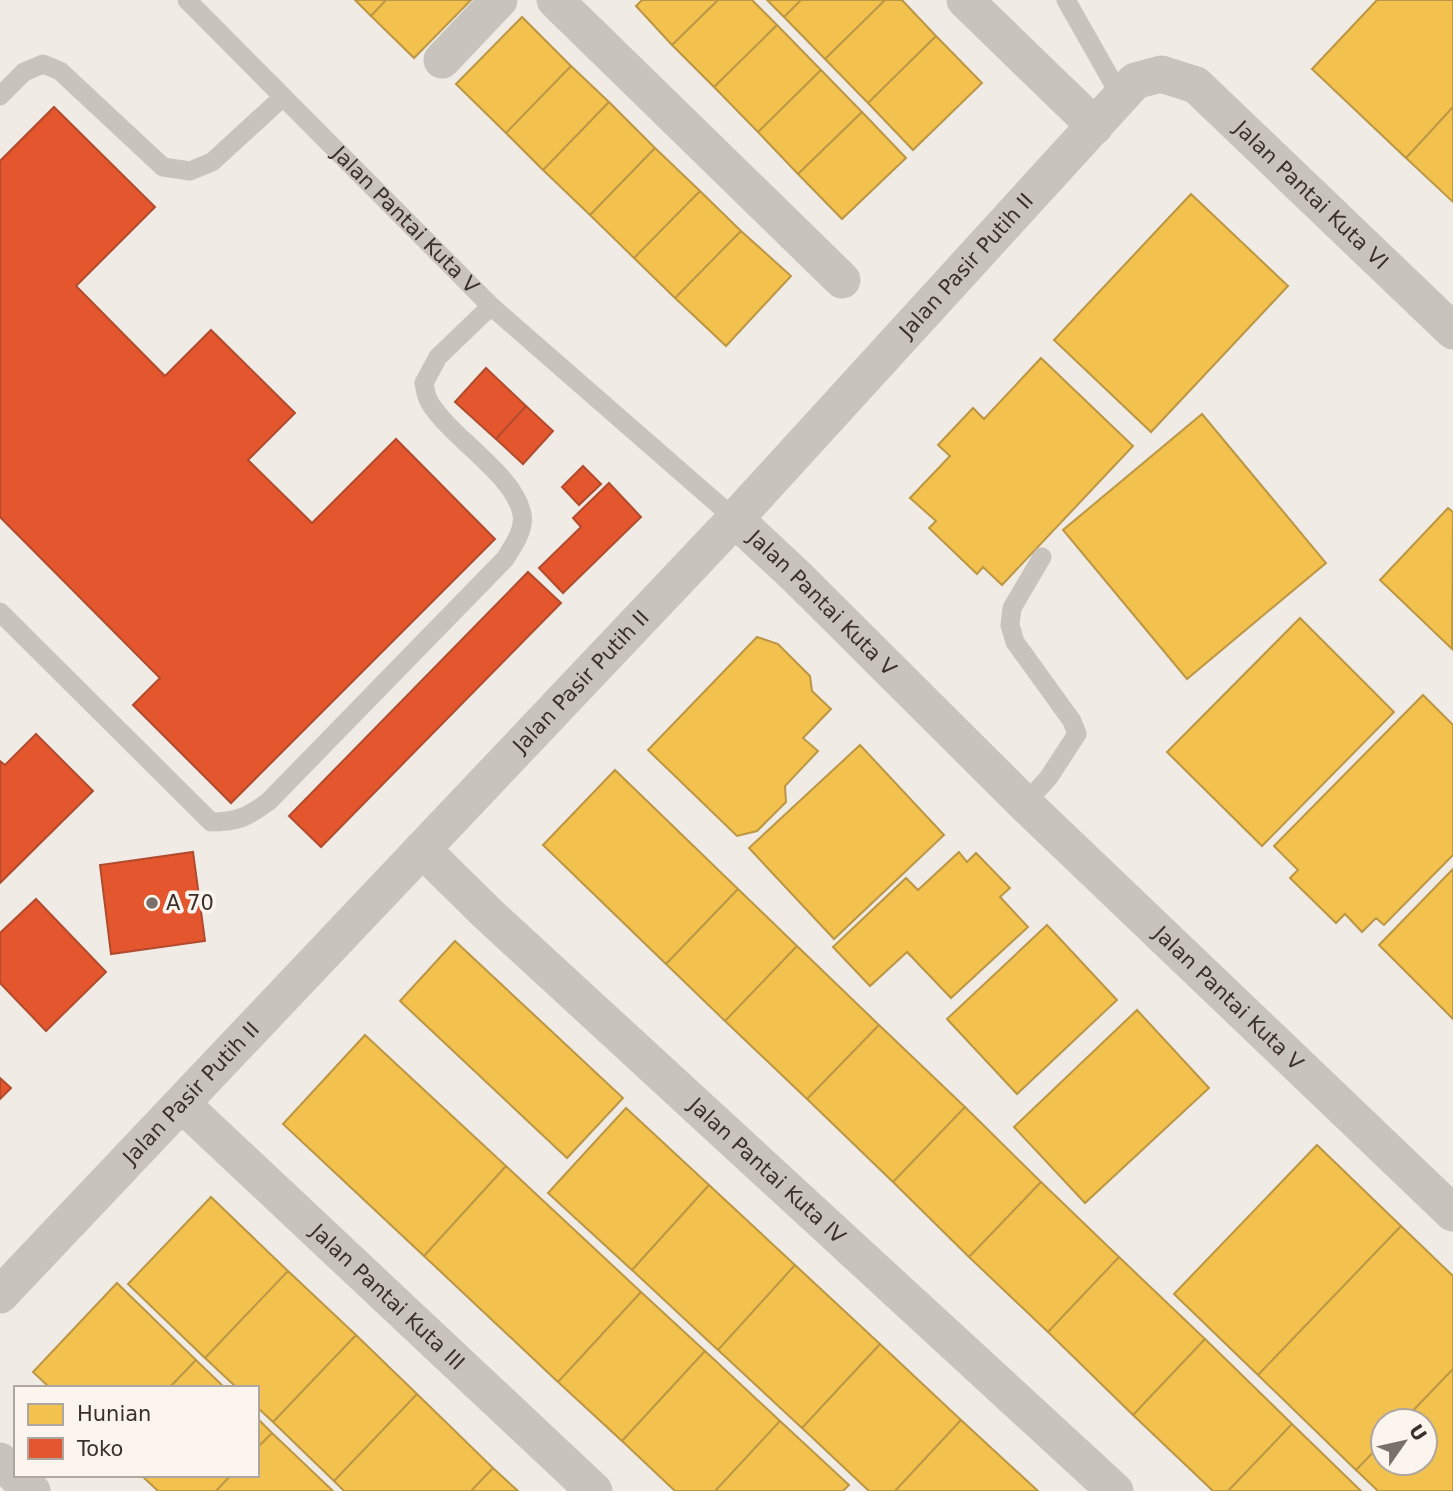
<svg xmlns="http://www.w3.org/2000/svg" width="1453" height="1491" font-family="'DejaVu Sans',sans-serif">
<rect width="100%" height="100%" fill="#f0ebe5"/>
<!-- homes -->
<path fill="#f2c14e" stroke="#bb9644" stroke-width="2" d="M355 0H386L371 16Z
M386 0H471L414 58 371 16Z
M642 0H718L672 45 636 6Z
M718 0H752L777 25 714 87 672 45Z
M767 0H801L784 17Z
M801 0H885L825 59 784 17Z
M885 0H902L936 36 868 103 825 59Z
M1377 0H1453V107L1406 158 1312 69Z
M522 17 571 66 506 133 456 84Z
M777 25 821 70 758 132 714 87Z
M936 36 982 83 913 150 868 103Z
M571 66 609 102 543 170 506 133Z
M821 70 862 112 798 174 758 132Z
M609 102 655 148 590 215 543 170Z
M1453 107V202L1406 158Z
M862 112 906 158 842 219 798 174Z
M655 148 700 191 634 258 590 215Z
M700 191 741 231 675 298 634 258Z
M1191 194 1288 286 1151 432 1054 340Z
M741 231 791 276 726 346 675 298Z
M1041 358 1133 446 1002 585 983 567 977 574 929 528 936 521 910 498 950 456 938 445 973 408 984 419Z
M1202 414 1326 563 1187 679 1063 530Z
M1448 508 1453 512 1452 649 1380 580Z
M1300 618 1394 712 1262 846 1167 752Z
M757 637 778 644 810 676 812 691 831 709 803 738 818 751 785 786 786 802 757 831 737 836 648 750Z
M1423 695 1453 725V855L1384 925 1376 918 1362 932 1345 914 1336 923 1290 878 1298 870 1274 846Z
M860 745 944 835 834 939 749 848Z
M615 770 738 889 666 964 543 845Z
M959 852 967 862 976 853 1010 888 1000 897 1028 927 951 998 907 952 870 986 833 947 906 878 918 890Z
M1453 869V1019L1379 945Z
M738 889 797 946 725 1021 666 964Z
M1047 925 1117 1000 1017 1094 947 1019Z
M455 941 623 1098 567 1158 400 1001Z
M797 946 879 1025 807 1099 725 1021Z
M1137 1010 1209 1088 1085 1203 1014 1127Z
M879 1025 965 1107 893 1182 807 1099Z
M365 1035 506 1166 424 1256 283 1124Z
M965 1107 1041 1182 969 1257 893 1182Z
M626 1108 709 1185 632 1270 548 1193Z
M1317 1145 1401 1226 1258 1375 1174 1294Z
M506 1166 641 1292 558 1382 424 1256Z
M1041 1182 1119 1257 1048 1332 969 1257Z
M709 1185 795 1265 718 1350 632 1270Z
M211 1197 288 1271 205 1358 128 1284Z
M1401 1226 1453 1276V1369L1403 1421H1383V1442L1356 1470 1258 1375Z
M1119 1257 1205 1339 1133 1415 1048 1332Z
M795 1265 880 1344 802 1428 718 1350Z
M288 1271 356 1335 273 1422 257 1407V1388H237L205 1358Z
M117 1283 196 1360 169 1388H50L33 1372Z
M641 1292 705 1351 622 1441 558 1382Z
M356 1335 417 1394 334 1481 273 1422Z
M1205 1339 1292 1424 1228 1491H1213L1133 1415Z
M880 1344 961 1420 895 1491H869L802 1428Z
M705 1351 780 1421 715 1491H675L622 1441Z
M196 1360 225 1388H169Z
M1453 1369V1491H1378L1356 1470 1383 1442V1463H1425V1421H1403Z
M417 1394 493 1468 471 1491H344L334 1481Z
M257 1418 272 1433 257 1448Z
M961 1420 1038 1491H895Z
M780 1421 849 1485 843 1491H715Z
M1292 1424 1361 1491H1228Z
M272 1433 333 1491H216L231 1475H257V1448Z
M493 1468 518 1491H471Z
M141 1475H231L216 1491H158Z"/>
<!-- shops -->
<path fill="#e4572e" stroke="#b14b2d" stroke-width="2" d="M54 107 155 207 76 286 165 376 211 330 295 413 248 460 312 523 396 439 495 539 231 803 133 705 160 678 0 517V161Z
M486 368 526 406 496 439 455 402Z
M526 406 553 431 523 464 496 439Z
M583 466 601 484 579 505 562 487Z
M609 483 641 517 563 593 539 568 581 527 573 518Z
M528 572 561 603 321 847 289 816Z
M36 734 93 791 0 883V761L5 765Z
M193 852 205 941 111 954 100 865Z
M36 899 106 972 46 1031 0 983V933Z
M0 1078 11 1088 0 1099Z"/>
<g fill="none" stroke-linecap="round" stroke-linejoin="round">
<!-- service -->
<g stroke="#c9c3be" stroke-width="19">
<path id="s1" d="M187 0 491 306 735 519"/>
<path d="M1066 0 1121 97"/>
<path d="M0 96 24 72 43 64 60 71 163 167 190 171 212 162 283 97"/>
<path d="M0 612 211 822C237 822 248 817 269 801L505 559C513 546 525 530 522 514 514 474 452 439 430 403 426 397 425 389 424 383L438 357 491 306"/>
<path d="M1025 804 1049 777 1077 734 1072 721 1015 642 1010 625 1012 608 1042 557"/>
</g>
<!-- minor -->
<g stroke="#c9c3be" stroke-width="37">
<path d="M555 0 842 280"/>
<path d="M965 0 1095 126"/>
<path d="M442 60 499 0"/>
<path id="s2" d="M735 519 796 576 1025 804 1453 1213"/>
<path id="s3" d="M422 849 488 914 1115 1491"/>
<path id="s4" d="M182 1104 594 1491"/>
<path id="s5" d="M0 1295 735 519 1135 81 1161 74 1196 85 1453 331"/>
<path d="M0 1461 32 1491"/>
</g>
</g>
<!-- markers -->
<circle fill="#7a716c" stroke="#fbf5ee" stroke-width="2.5" cx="152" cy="903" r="7"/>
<g text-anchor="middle" stroke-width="7" stroke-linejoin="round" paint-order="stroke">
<!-- street labels -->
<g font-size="21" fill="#3b302b" stroke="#fbf5ee">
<text dy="7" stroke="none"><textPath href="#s5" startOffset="1885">Jalan Pantai Kuta VI</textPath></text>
<text dy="7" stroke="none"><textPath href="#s1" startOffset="310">Jalan Pantai Kuta V</textPath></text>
<text dy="7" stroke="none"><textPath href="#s5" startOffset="1412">Jalan Pasir Putih II</textPath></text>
<text dy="7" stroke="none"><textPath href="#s2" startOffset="121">Jalan Pantai Kuta V</textPath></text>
<text dy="7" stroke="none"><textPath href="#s5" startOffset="845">Jalan Pasir Putih II</textPath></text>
<text dy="7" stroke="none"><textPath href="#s2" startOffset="688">Jalan Pantai Kuta V</textPath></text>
<text dy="7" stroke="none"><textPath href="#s5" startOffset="278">Jalan Pasir Putih II</textPath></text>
<text dy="7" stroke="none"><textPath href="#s3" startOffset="472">Jalan Pantai Kuta IV</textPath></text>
<text dy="7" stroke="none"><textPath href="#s4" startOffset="282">Jalan Pantai Kuta III</textPath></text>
</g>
<!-- poi labels -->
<g font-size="21" fill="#3b302b" stroke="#fbf5ee" text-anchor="start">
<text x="166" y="910">A 70</text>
</g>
</g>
<!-- legend -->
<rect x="14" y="1386" width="245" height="91" fill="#fbf5ee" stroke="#aea6a0" stroke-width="2"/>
<rect x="28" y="1404" width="35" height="21" fill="#f2c14e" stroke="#aea6a0" stroke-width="2"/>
<text x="77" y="1421" font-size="21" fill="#3b302b">Hunian</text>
<rect x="28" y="1438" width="35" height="21" fill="#e4572e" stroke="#aea6a0" stroke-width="2"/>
<text x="77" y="1456" font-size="21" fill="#3b302b">Toko</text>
<!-- north arrow -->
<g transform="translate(1404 1442) rotate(56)"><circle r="33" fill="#fbf5ee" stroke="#aea6a0" stroke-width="2"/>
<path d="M0-5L12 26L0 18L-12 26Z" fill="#7a716c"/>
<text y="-10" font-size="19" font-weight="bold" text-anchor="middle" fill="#3b302b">U</text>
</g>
</svg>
